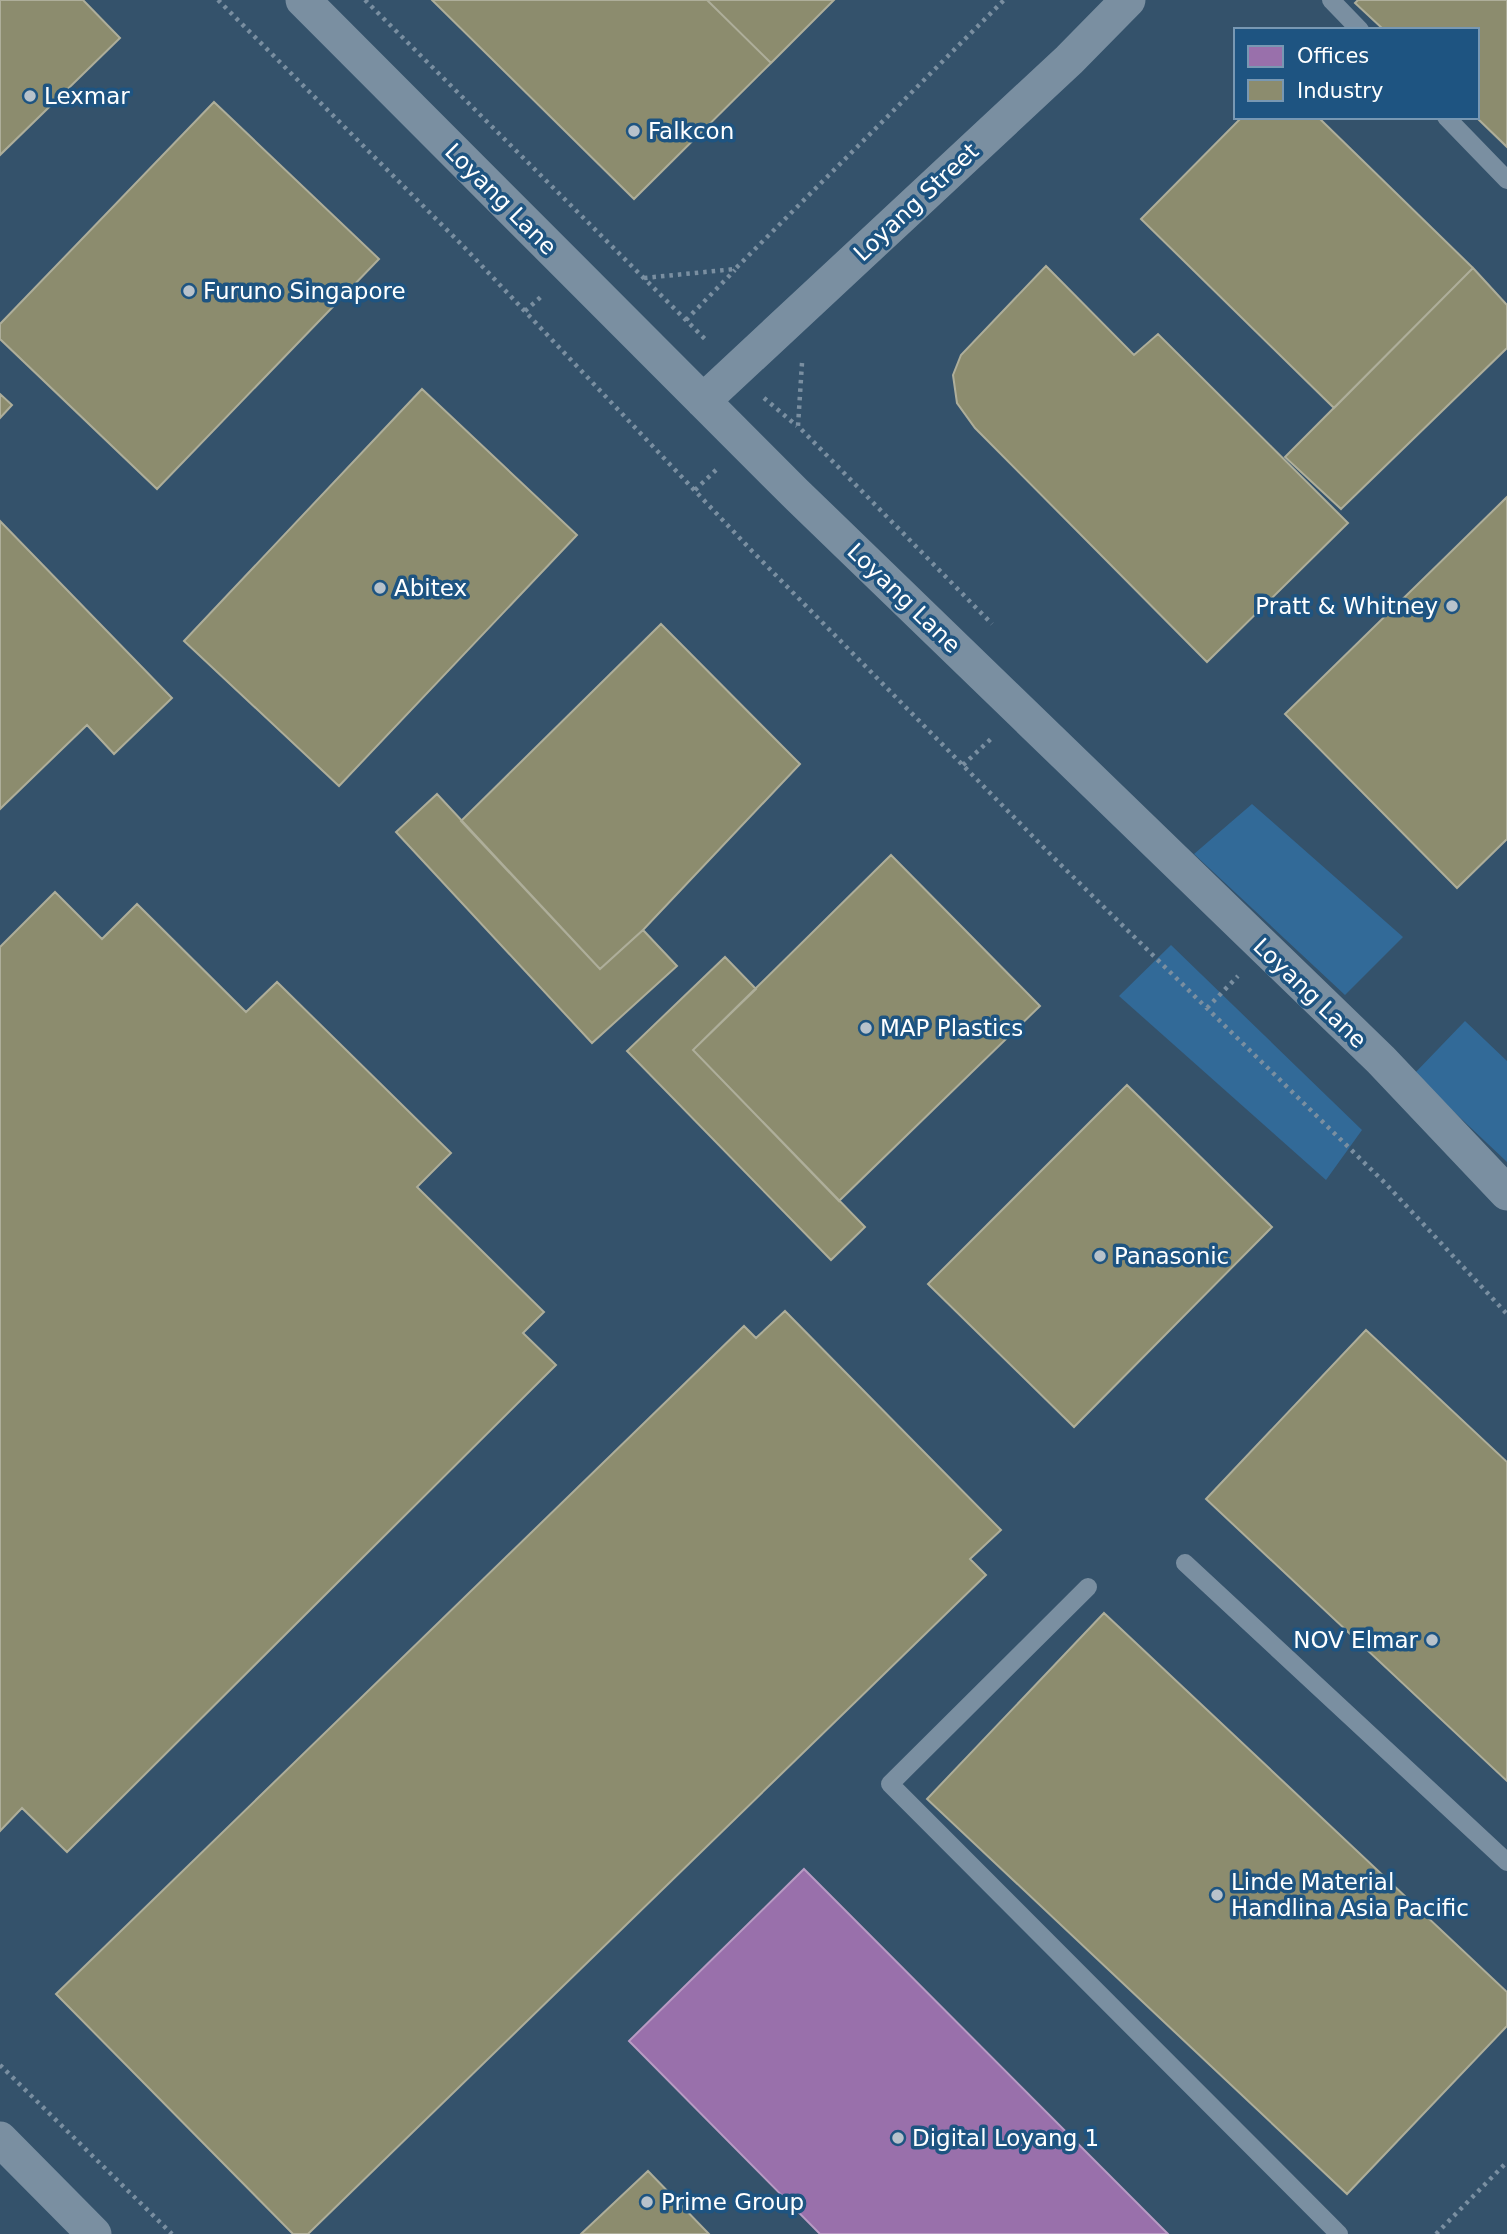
<svg xmlns="http://www.w3.org/2000/svg" width="1507" height="2234" font-family="'DejaVu Sans',sans-serif">
<rect width="100%" height="100%" fill="#34526b"/>
<!-- green -->
<path fill="#326a98" d="M1252 804 1403 937 1345 995 1194 854Z
M1171 945 1362 1130 1326 1180 1119 996Z
M1465 1021 1507 1061V1162L1414 1074Z"/>
<!-- offices -->
<path fill="#9970ab" stroke="#b89bc4" stroke-width="2" d="M804 1869 1168 2234H820L629 2041Z"/>
<!-- industry -->
<path fill="#8c8c6e" stroke="#aeae9a" stroke-width="2" d="M0 0H83L120 38 0 155Z
M432 0H707L771 63 634 199Z
M707 0H834L771 63Z
M1358 0H1507V147L1476 117 1477 30H1384L1355 3Z
M214 102 379 259 157 489 0 339V324Z
M1242 117H1318L1473 268 1334 408 1141 219Z
M1046 266 1134 355 1158 334 1348 523 1207 662 975 428 957 403 953 375 961 355Z
M1473 268 1507 305V348L1341 509 1285 457Z
M422 389 577 535 339 786 184 641Z
M0 394 12 405 0 418Z
M1507 497V839L1457 888 1285 714Z
M0 521 172 698 114 754 87 725 0 809Z
M661 624 800 764 643 930 600 969 461 821Z
M437 794 600 969 643 930 677 966 592 1043 396 832Z
M891 855 1040 1006 839 1201 693 1050Z
M55 892 102 939 137 904 246 1012 277 982 451 1153 417 1187 544 1312 523 1333 556 1365 67 1852 22 1808 0 1831V947Z
M725 957 756 989 693 1050 865 1227 831 1260 627 1051Z
M1127 1085 1272 1227 1074 1427 928 1284Z
M785 1311 1001 1530 970 1559 986 1575 308 2234H293L56 1994 744 1326 756 1338Z
M1366 1330 1507 1462V1781L1206 1499Z
M1104 1613 1507 1992V2026L1347 2194 927 1799Z
M648 2171 709 2234H581Z"/>
<g fill="none" stroke-linecap="round" stroke-linejoin="round">
<!-- path -->
<path stroke="#7a8fa1" stroke-width="4.5" stroke-dasharray="3.5 5" stroke-linecap="butt" d="M218 0 464 247 752 551 1060 864 1386 1184 1507 1314
M365 0 708 342
M644 278 735 269 1004 0
M525 311 543 295
M686 320 735 270
M802 363 798 426 992 624
M764 398 797 426
M695 490 716 470
M963 765 993 737
M1207 1008 1238 976
M0 2065 172 2234
M1436 2234 1507 2162"/>
<!-- service -->
<path stroke="#7a8fa1" stroke-width="18" d="M1331 0 1360 30
M1446 117 1507 180
M1185 1563 1507 1862
M1088 1587 890 1784 1339 2234"/>
<!-- minor -->
<path stroke="#7a8fa1" stroke-width="35" d="M303 0 794 492 1381 1060 1507 1193
M703 401 1069 60 1128 0
M0 2139 94 2234"/>
</g>
<!-- markers -->
<g fill="#b8c2cb" stroke="#1e5481" stroke-width="2.5">
<circle cx="30" cy="96" r="7"/>
<circle cx="634" cy="131" r="7"/>
<circle cx="189" cy="291" r="7"/>
<circle cx="380" cy="588" r="7"/>
<circle cx="1452" cy="606" r="7"/>
<circle cx="866" cy="1028" r="7"/>
<circle cx="1100" cy="1256" r="7"/>
<circle cx="1432" cy="1640" r="7"/>
<circle cx="1217" cy="1895" r="7"/>
<circle cx="898" cy="2138" r="7"/>
<circle cx="647" cy="2202" r="7"/>
</g>
<g text-anchor="middle" stroke-width="7" stroke-linejoin="round" paint-order="stroke">
<!-- poi labels -->
<g font-size="23" fill="#fff" stroke="#1e5481" text-anchor="start">
<text x="44" y="104">Lexmar</text>
<text x="648" y="139">Falkcon</text>
<text x="203" y="299">Furuno Singapore</text>
<text x="394" y="596">Abitex</text>
<text x="1438" y="614" text-anchor="end">Pratt &amp; Whitney</text>
<text x="880" y="1036">MAP Plastics</text>
<text x="1114" y="1264">Panasonic</text>
<text x="1418" y="1648" text-anchor="end">NOV Elmar</text>
<text x="1231" y="1890">Linde Material<tspan x="1231" dy="26">Handlina Asia Pacific</tspan></text>
<text x="912" y="2146">Digital Loyang 1</text>
<text x="661" y="2210">Prime Group</text>
</g>
<!-- street labels -->
<g font-size="23" fill="#fff" stroke="#1e5481">
<text transform="translate(501 199) rotate(45)" y="8">Loyang Lane</text>
<text transform="translate(916 202) rotate(-43)" y="8">Loyang Street</text>
<text transform="translate(904 598) rotate(44)" y="8">Loyang Lane</text>
<text transform="translate(1310 993) rotate(44)" y="8">Loyang Lane</text>
</g>
</g>
<!-- legend -->
<rect x="1234" y="28" width="245" height="91" fill="#1e5481" stroke="#7898b3" stroke-width="2"/>
<rect x="1248" y="46" width="35" height="21" fill="#9970ab" stroke="#7898b3" stroke-width="2"/>
<text x="1297" y="63" font-size="21" fill="#ffffff">Offices</text>
<rect x="1248" y="80" width="35" height="21" fill="#8c8c6e" stroke="#7898b3" stroke-width="2"/>
<text x="1297" y="98" font-size="21" fill="#ffffff">Industry</text>
</svg>
